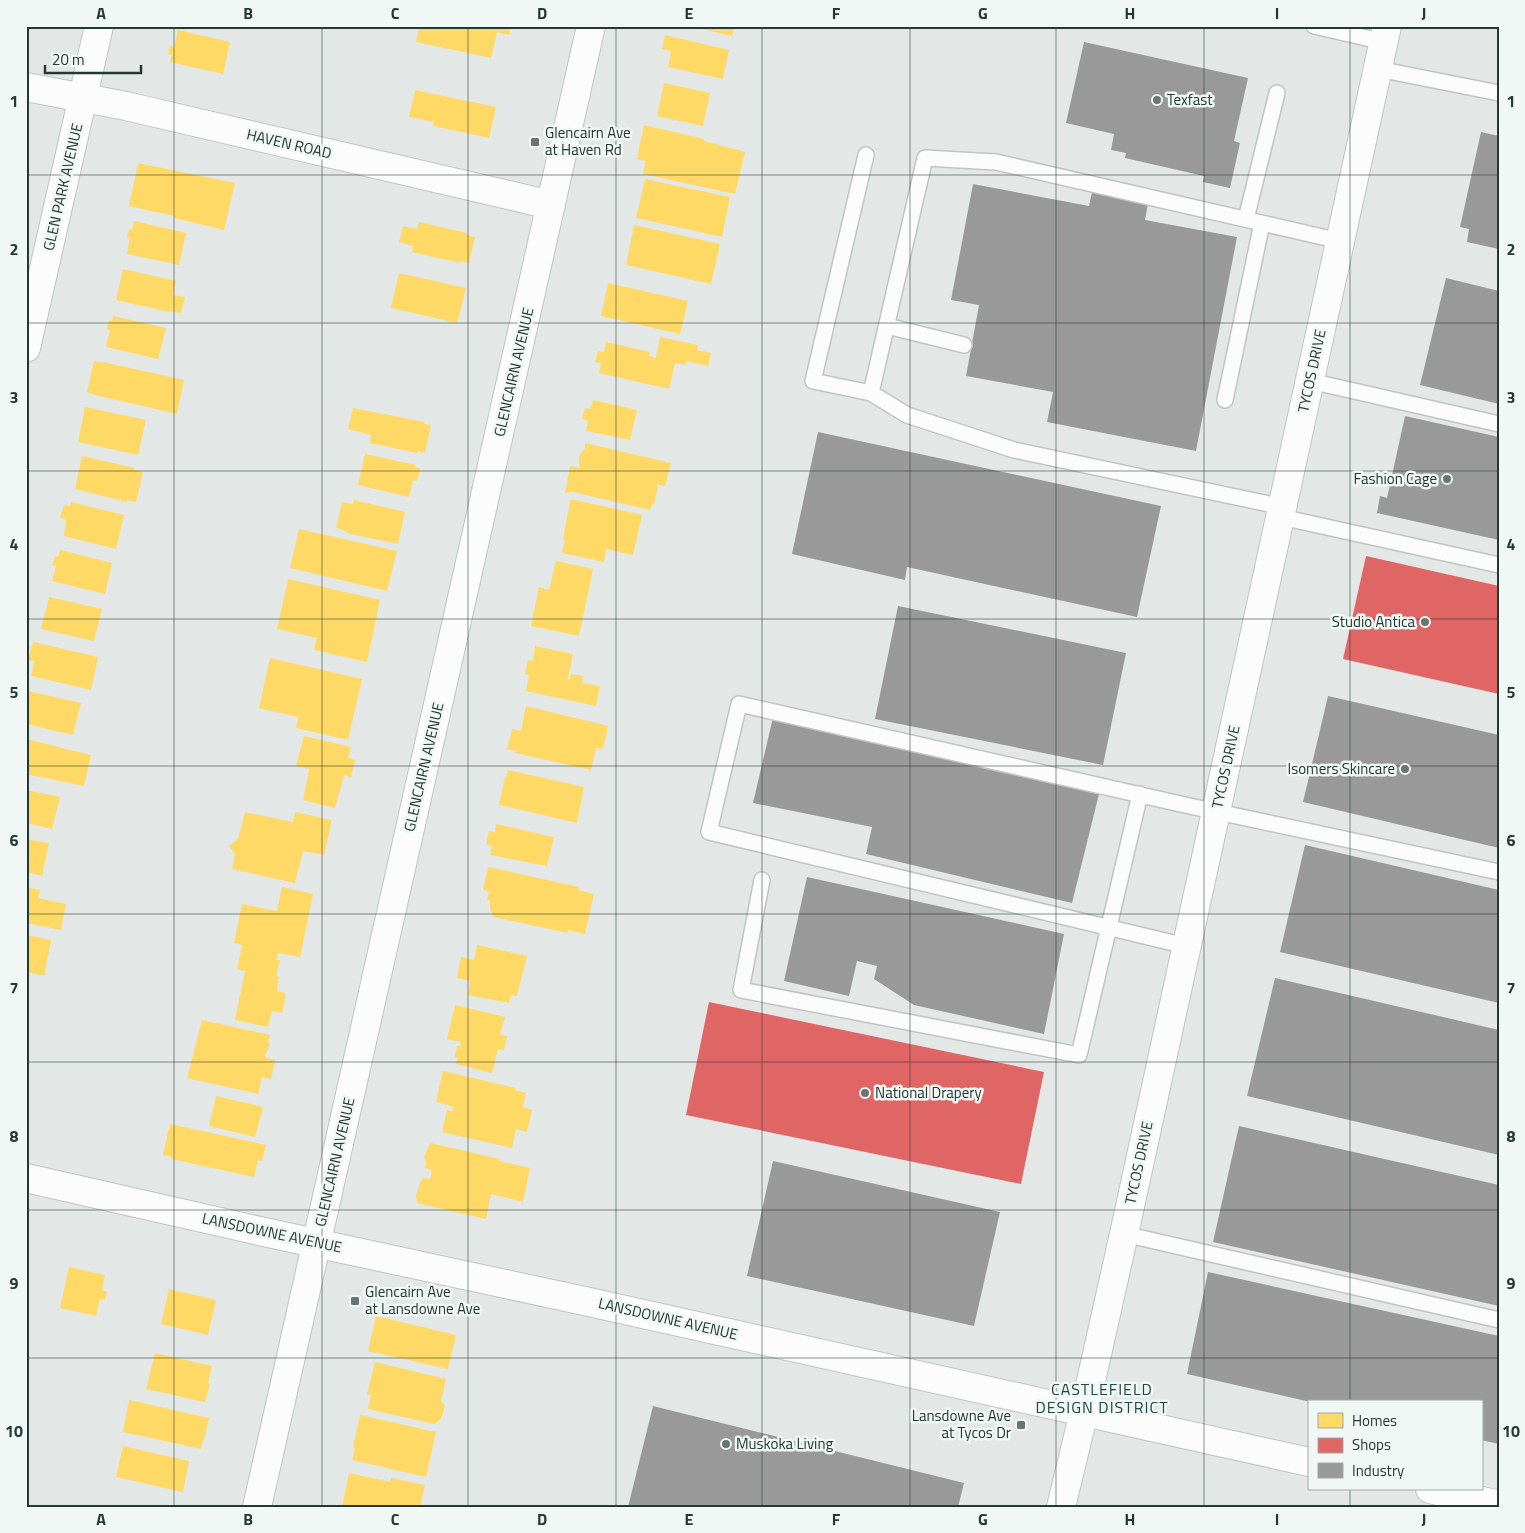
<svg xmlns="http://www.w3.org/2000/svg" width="1525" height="1533" font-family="'Titillium Web',sans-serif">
<rect width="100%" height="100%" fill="#e3e8e6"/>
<!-- homes -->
<path fill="#ffd966" d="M408 26H511L509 35 497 32 491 58 416 42 419 30Z
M690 26H735L732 36Z
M178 30 230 42 223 74 170 62 172 55 168 54 170 46 174 47Z
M665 35 729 50 723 79 668 67 671 51 662 49Z
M664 83 710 93 703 126 657 116Z
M415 90 496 107 489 138 433 126 434 122 409 117Z
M644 125 704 139V141L745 152 735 194 643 174 646 161 637 159Z
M138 163 235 183 224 230 174 218V216L129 206Z
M645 179 730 197 722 237 636 218Z
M134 221 186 233 179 265 127 254 130 237H127L129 229 132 230Z
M419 222 467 233 466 235 475 237 469 263 460 261V263L412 252 413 246 399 242 403 226 417 229Z
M634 225 720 244 711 284 626 265Z
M123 269 176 281 173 295 185 297 181 313 170 311 169 312 116 300Z
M399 273 466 288 457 323 391 308Z
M608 283 688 301 680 334 601 316Z
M113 316 166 328 158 359 106 347 110 330 107 329 109 320 112 321Z
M660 337 698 345 697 350 711 353 708 366 686 361 685 365 675 363 669 389 599 373 601 363 595 362 598 351 604 352 606 342 650 352 649 356 656 358Z
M94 361 103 363V362L184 380 177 414 95 395 87 392Z
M593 400 637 410 630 440 586 431 588 421 582 419 585 408 591 409Z
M85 407 146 420 138 455 78 442Z
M353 408 425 422 424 424 431 425 425 453 418 451 417 453 370 443 371 435 348 429Z
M585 443 671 463 665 486 656 484 658 487 654 504 651 506 650 510 573 492 565 493 570 466 579 468V460L580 454 585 449Z
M365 454 416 465 415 467 420 468 417 481 413 480 409 497 358 485Z
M82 456 135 468 134 470 143 472 136 502 127 500V502L75 489Z
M571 499 642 515 633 555 606 549 604 562 562 553 565 540H563L565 527Z
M354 500 405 512 398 544 346 533 347 531 336 528 342 502 353 504Z
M71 502 124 515 116 549 64 536 66 520 60 518 64 505 70 506Z
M299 529 397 551 387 591 290 568Z
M60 550 112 563 105 594 52 581 56 566 52 565 55 556 58 557Z
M556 561 593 569 579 636 531 626 539 587 549 590Z
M288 579 380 600 367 662 314 650 317 638 277 629Z
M49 597 102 609 94 641 41 629Z
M33 642 98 657 91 690 31 676 34 661 28 660Z
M535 646 573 654 568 679 570 680 571 674 583 676 582 683 600 686 596 706 526 691 529 675 525 674 528 660 533 661Z
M270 658 362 679 348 740 296 728 298 717 259 708Z
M28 691 81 703 73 735 26 724V694Z
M526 706 608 726 603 749 596 748 591 770 515 753 516 751 507 749 512 729 521 731Z
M304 736 351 747 348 758 355 760 351 777 344 775 335 808 303 800 309 769 296 766Z
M26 739 91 755 84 786 26 774Z
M508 770 584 787 577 823 499 805 505 777 506 778Z
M26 790 60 797 52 829 26 823Z
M245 812 293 822 295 812 332 820 324 855 303 851 295 883 232 869 235 854 229 846 238 839Z
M496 824 554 837 547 866 490 855 492 846 486 844 489 831 495 832Z
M26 839 49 843 42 876 26 872Z
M488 867 579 887 578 890 594 894 585 934 568 930 567 933 494 917 490 909V900H487L489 892 483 890Z
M26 887 40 890 38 898 66 904 61 930 26 923Z
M282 887 313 894 300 957 278 953 276 960H280L276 976 279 977 277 991 285 993 286 996 282 1013 272 1011 268 1027 235 1020 245 971 237 969 242 945 234 943 242 904 277 911Z
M26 935 51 940 44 976 26 972Z
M477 945 527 956 517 996 511 995 509 1003 468 995 470 981 457 978 461 957 474 960Z
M455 1005 505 1017 500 1035 507 1036 504 1050 498 1049 492 1073 456 1064 458 1058 455 1057 457 1046H460L461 1042 447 1039Z
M202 1020 270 1035 268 1043 270 1044 265 1056 266 1058 275 1060 271 1079 262 1077 258 1094 187 1078Z
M443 1071 515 1088V1090L526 1093 523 1107 532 1110 527 1132 516 1129 512 1148 442 1132 447 1110 452 1111 454 1107 436 1102Z
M216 1096 263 1107 255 1137 209 1126Z
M170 1124 266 1145 262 1161 258 1160 254 1177 171 1159 172 1157 163 1155Z
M430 1143 500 1159 499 1161 530 1168 523 1202 491 1194 486 1219 417 1203 416 1195 422 1178 430 1179 432 1170 425 1168 426 1162 424 1157Z
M69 1267 105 1275 102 1290 107 1292 105 1300 100 1299 96 1316 60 1308Z
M169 1289 216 1300 208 1335 161 1324Z
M376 1316 456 1335 448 1369 368 1351Z
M155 1353 212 1366 208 1383 210 1384 205 1402 146 1389Z
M375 1362 446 1379 441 1401 445 1406 441 1419 434 1424 368 1409 371 1395 367 1394Z
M129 1400 209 1418 204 1440H203L201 1449 123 1432Z
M360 1415 436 1432 426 1477 352 1460 355 1448 353 1447Z
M123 1446 189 1461 183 1492 116 1477Z
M349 1473 390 1482 391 1478 425 1485 420 1507H342Z"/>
<!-- shops -->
<path fill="#e06666" d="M1366 556 1499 586V694L1343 659Z
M709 1002 1044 1072 1021 1184 686 1115Z"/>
<!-- industry -->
<path fill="#999" d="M1084 42 1248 78 1234 141 1240 143 1230 188 1203 182 1204 176 1125 158 1126 153 1111 150 1114 134 1066 123Z
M1481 132 1499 136V249L1467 242 1469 229 1460 227Z
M973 184 1089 206 1092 192 1148 203 1145 220 1237 237 1196 451 1047 422 1053 392 966 376 979 305 951 300Z
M1446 278 1499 291V404L1420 385Z
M1405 416 1499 437V540L1377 513 1380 496 1387 498Z
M818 432 1161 506 1137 617 907 567 905 580 792 554Z
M898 606 1126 653 1103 765 875 719Z
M1328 696 1499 735V848L1303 802Z
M774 713 1099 794 1072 903 866 854 872 827 753 803Z
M1305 845 1499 890V1003L1280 952Z
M807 877 1064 934 1044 1034 914 1005 874 979 877 966 857 961 849 996 784 981Z
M1275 978 1499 1030V1155L1247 1096Z
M1239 1126 1499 1185V1306L1213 1242Z
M773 1161 1000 1212 974 1326 747 1276Z
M1208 1272 1499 1336V1444L1481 1440V1402H1311L1187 1374Z
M653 1406 964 1483 958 1507H628Z"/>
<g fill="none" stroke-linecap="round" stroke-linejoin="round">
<!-- service casing -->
<g stroke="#c0c5c3" stroke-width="18">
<path id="service" d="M1314 26 1384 42
M1378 69 1499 93
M866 155 813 381 871 393 925 158 996 162 1340 241
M1246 219 1277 93
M887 326 964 345
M1310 381 1499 424
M871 393 907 415 1014 450 1283 507
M1225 400 1262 223
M1281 517 1499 565
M762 880 741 990 1079 1055 1140 794
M1186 946 709 832 739 704 1185 805 1499 872
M1124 1234 1499 1320"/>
</g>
<!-- minor casing -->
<g stroke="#c0c5c3" stroke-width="30">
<path id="minor" d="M26 87 126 106 551 205
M26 348 99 26
M26 1178 264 1232 589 1302 1309 1462
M1430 1489 1499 1505
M1061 1507 1084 1412 1124 1234 1387 26"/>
</g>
<!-- tertiary casing -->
<g stroke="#c0c5c3" stroke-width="30">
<path id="tertiary" d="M257 1507 591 26"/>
</g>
<!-- service -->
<use href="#service" stroke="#fbfcfb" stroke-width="15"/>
<!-- minor -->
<use href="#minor" stroke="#fbfcfb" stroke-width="28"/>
<!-- tertiary -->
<use href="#tertiary" stroke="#fbfcfb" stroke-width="28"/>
</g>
<!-- grid -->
<path fill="none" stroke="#233933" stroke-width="1" stroke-opacity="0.55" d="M174 26V1507M322 26V1507M468 26V1507M616 26V1507M762 26V1507M910 26V1507M1056 26V1507M1204 26V1507M1350 26V1402M26 175H1499M26 323H1499M26 471H1499M26 619H1499M26 766H1499M26 914H1499M26 1062H1499M26 1210H1499M26 1358H1499M1350 1489V1507"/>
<!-- markers -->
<g fill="#667672" stroke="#f1f7f4" stroke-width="2">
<circle cx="1157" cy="100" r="5"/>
<rect x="530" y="137" width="10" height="10" rx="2.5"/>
<circle cx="1447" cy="479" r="5"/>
<circle cx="1425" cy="622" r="5"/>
<circle cx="1405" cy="769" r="5"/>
<circle cx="865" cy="1093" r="5"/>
<rect x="350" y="1296" width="10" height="10" rx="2.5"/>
<rect x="1016" y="1420" width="10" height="10" rx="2.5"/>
<circle cx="726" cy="1444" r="5"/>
</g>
<g text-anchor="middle" stroke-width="5" stroke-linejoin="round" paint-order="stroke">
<!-- poi labels -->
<g font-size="15" fill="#233933" stroke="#f1f7f4" text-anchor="start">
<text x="1167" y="105">Texfast</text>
<text x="545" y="138">Glencairn Ave<tspan x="545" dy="17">at Haven Rd</tspan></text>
<text x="1437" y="484" text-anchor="end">Fashion Cage</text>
<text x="1415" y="627" text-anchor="end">Studio Antica</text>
<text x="1395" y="774" text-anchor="end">Isomers Skincare</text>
<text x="875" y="1098">National Drapery</text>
<text x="365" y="1297">Glencairn Ave<tspan x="365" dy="17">at Lansdowne Ave</tspan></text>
<text x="1011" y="1421" text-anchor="end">Lansdowne Ave<tspan x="1011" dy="17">at Tycos Dr</tspan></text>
<text x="736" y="1449">Muskoka Living</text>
</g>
<!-- street labels -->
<g font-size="15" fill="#233933" stroke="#f1f7f4">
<text transform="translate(289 144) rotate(13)" y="5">HAVEN ROAD</text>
<text transform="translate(63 187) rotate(-77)" y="5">GLEN PARK AVENUE</text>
<text transform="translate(1312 371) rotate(-78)" y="5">TYCOS DRIVE</text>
<text transform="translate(514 372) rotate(-77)" y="5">GLENCAIRN AVENUE</text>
<text transform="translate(424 767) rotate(-77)" y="5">GLENCAIRN AVENUE</text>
<text transform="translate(1226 767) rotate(-78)" y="5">TYCOS DRIVE</text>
<text transform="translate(335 1162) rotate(-77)" y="5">GLENCAIRN AVENUE</text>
<text transform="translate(1139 1163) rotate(-78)" y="5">TYCOS DRIVE</text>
<text transform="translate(272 1233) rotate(12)" y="5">LANSDOWNE AVENUE</text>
<text transform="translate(668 1319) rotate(13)" y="5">LANSDOWNE AVENUE</text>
</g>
<!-- neighbourhood labels -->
<g font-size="16" letter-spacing="1" fill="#22493f" stroke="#f1f7f4">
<text x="1102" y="1395">CASTLEFIELD<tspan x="1102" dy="18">DESIGN DISTRICT</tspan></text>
</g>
</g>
<!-- border -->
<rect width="1525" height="1533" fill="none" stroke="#f1f7f4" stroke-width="55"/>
<!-- legend -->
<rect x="1308" y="1400" width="175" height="90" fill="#f1f7f4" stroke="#9faba7"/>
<rect x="1318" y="1413" width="25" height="15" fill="#ffd966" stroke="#9faba7"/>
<text x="1352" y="1426" font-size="15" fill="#233933">Homes</text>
<rect x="1318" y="1438" width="25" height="15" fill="#e06666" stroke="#9faba7"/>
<text x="1352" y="1450" font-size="15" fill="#233933">Shops</text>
<rect x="1318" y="1463" width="25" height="15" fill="#999999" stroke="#9faba7"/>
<text x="1352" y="1476" font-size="15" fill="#233933">Industry</text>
<!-- scale -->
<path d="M45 65v8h96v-8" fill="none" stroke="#233933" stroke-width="2.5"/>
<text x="52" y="65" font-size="15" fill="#233933" stroke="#f1f7f4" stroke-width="4" paint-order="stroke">20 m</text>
<rect x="28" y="28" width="1470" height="1478" fill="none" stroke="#233933" stroke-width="2"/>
<g font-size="16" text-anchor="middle" font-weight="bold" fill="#233933">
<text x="101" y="19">A</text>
<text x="248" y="19">B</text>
<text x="395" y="19">C</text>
<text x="542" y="19">D</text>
<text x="689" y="19">E</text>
<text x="836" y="19">F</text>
<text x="983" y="19">G</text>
<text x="1130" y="19">H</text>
<text x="1277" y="19">I</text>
<text x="1424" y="19">J</text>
<text x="14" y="107">1</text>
<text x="1511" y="107">1</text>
<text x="14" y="255">2</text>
<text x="1511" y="255">2</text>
<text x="14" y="403">3</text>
<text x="1511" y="403">3</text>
<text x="14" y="550">4</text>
<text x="1511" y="550">4</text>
<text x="14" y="698">5</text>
<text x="1511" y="698">5</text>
<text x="14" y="846">6</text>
<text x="1511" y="846">6</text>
<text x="14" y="994">7</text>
<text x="1511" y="994">7</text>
<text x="14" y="1142">8</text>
<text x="1511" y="1142">8</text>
<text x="14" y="1289">9</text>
<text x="1511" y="1289">9</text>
<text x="14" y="1437">10</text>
<text x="1511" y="1437">10</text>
<text x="101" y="1525">A</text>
<text x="248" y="1525">B</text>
<text x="395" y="1525">C</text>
<text x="542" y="1525">D</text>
<text x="689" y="1525">E</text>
<text x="836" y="1525">F</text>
<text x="983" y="1525">G</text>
<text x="1130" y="1525">H</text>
<text x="1277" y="1525">I</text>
<text x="1424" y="1525">J</text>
</g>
</svg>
